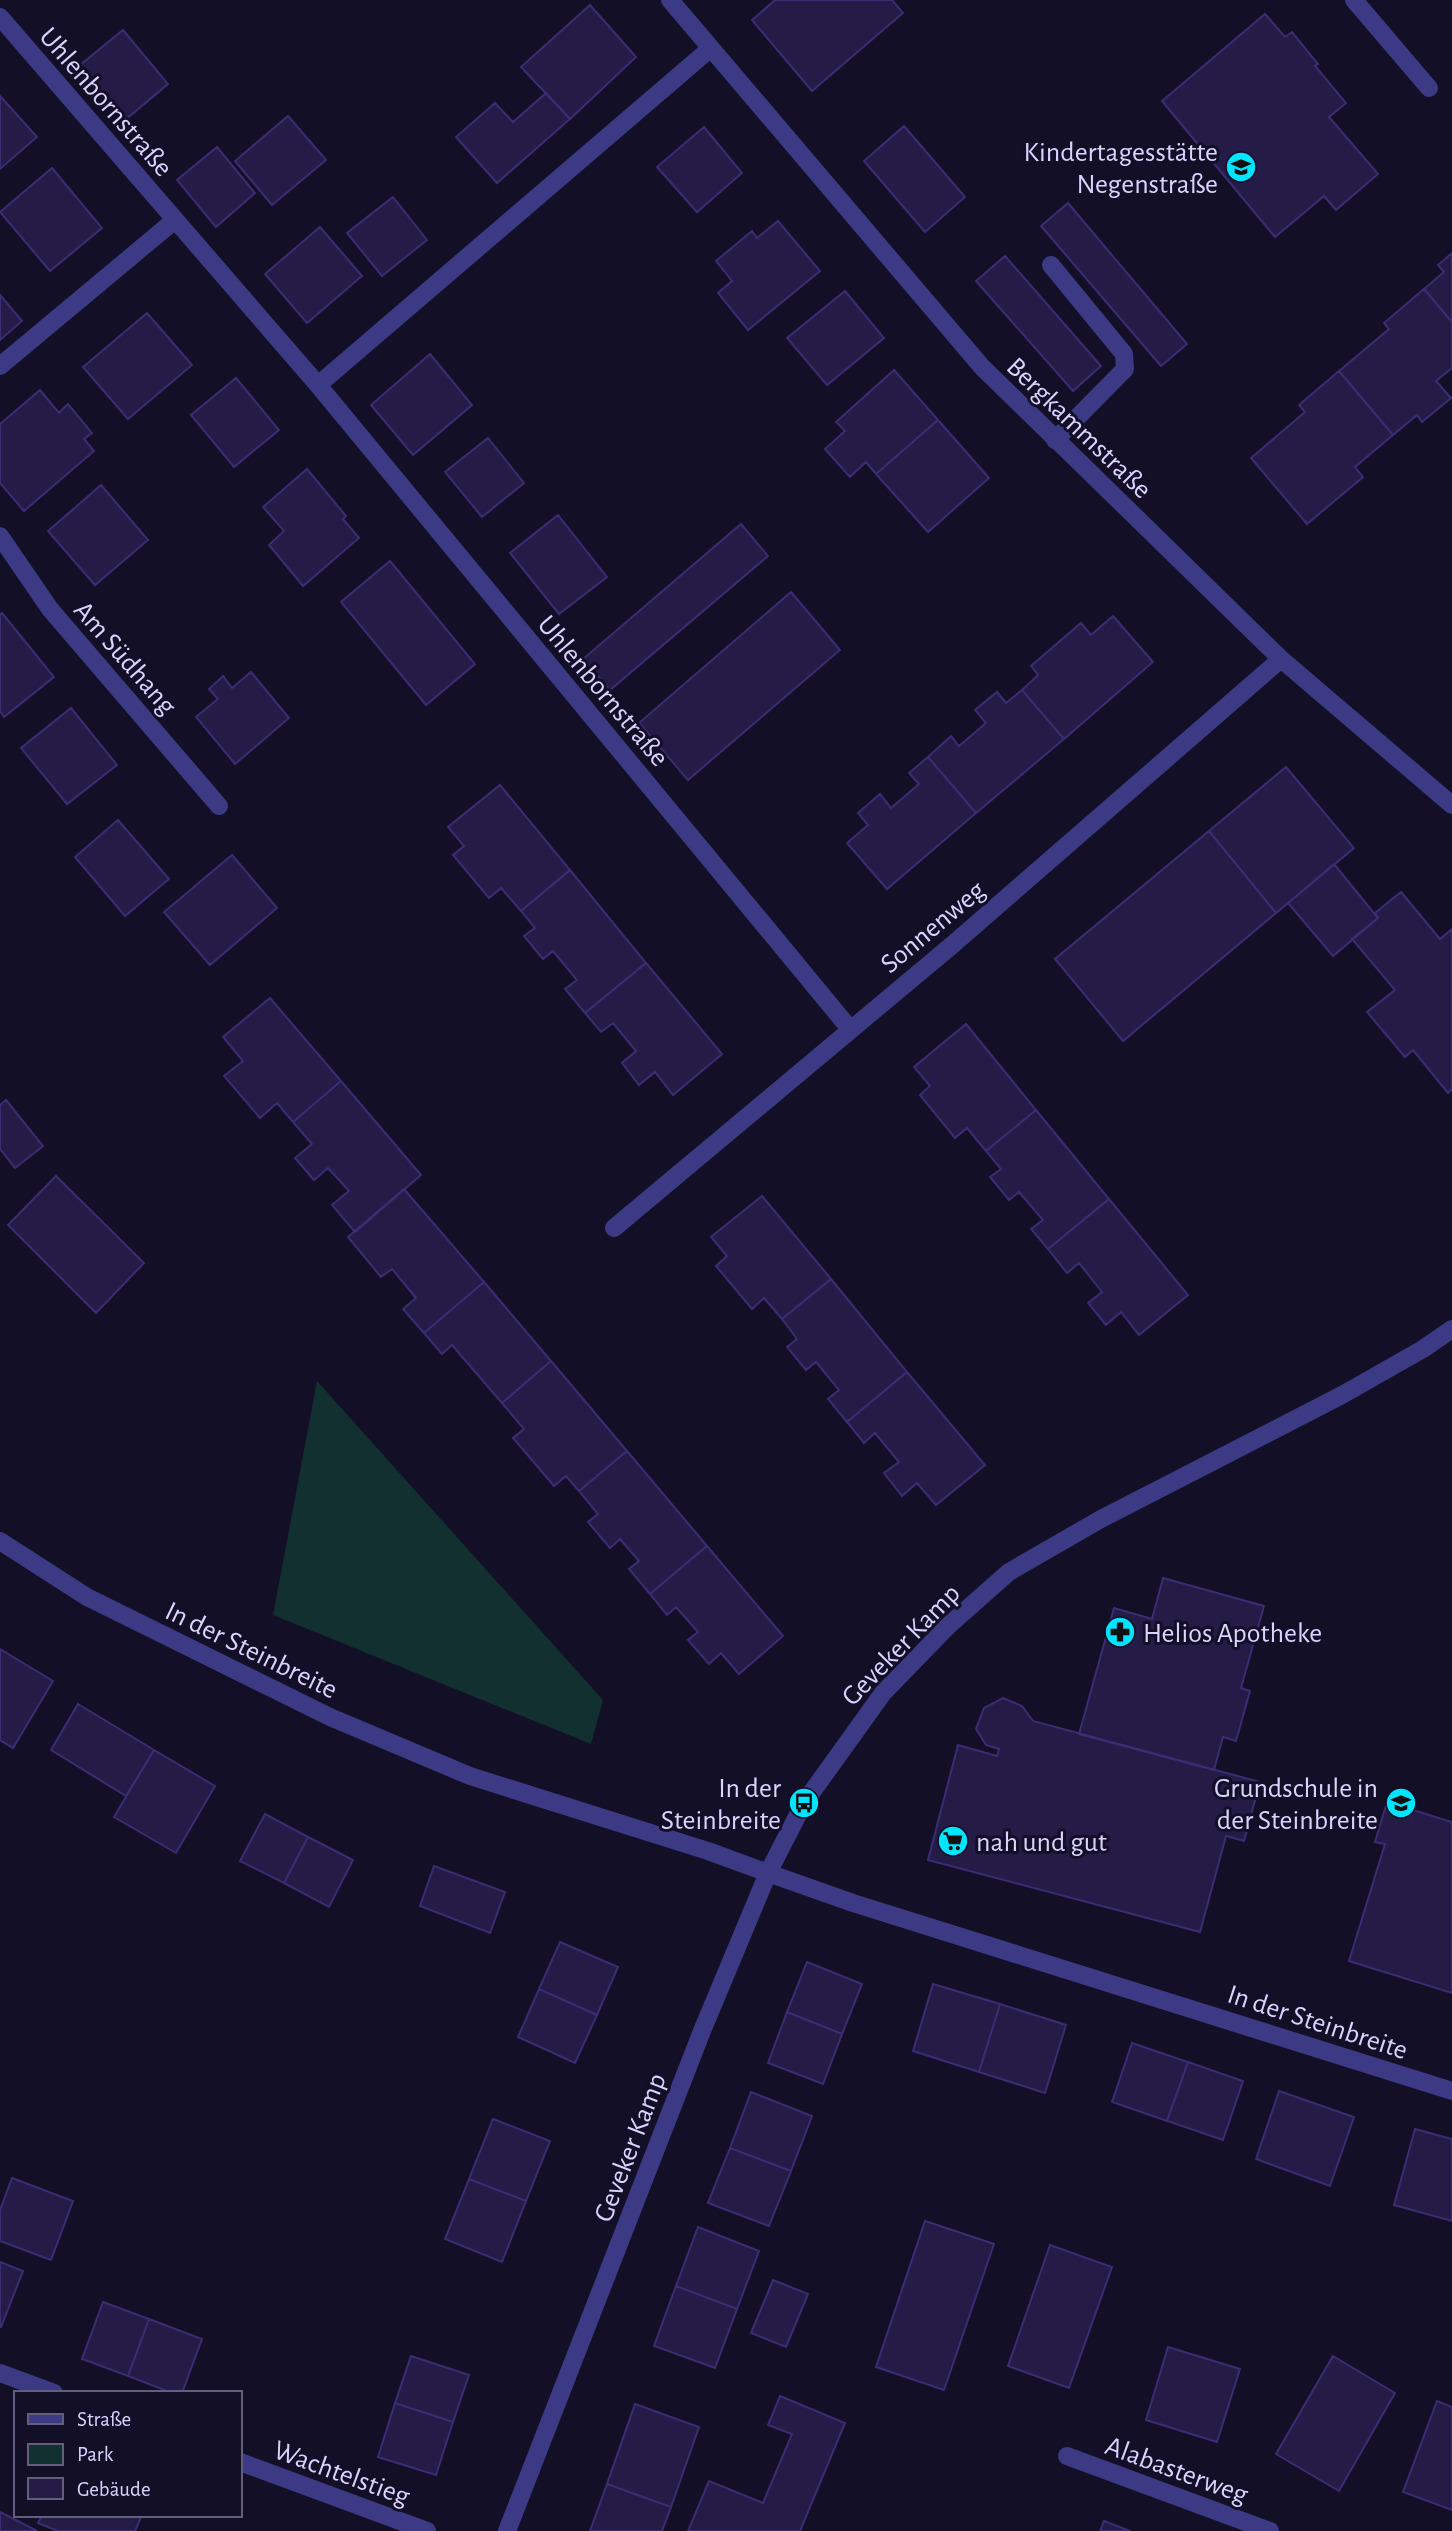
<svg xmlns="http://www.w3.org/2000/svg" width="1452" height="2531" font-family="'Alegreya Sans',sans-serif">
<rect width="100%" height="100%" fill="#130f26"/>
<!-- green -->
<path fill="#12302f" d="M317 1381 603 1700 591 1744 273 1615Z"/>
<!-- building -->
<path fill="#241b47" stroke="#3b2d73" stroke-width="2" d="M775 0H892L903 13 812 91 752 20Z
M590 5 636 57 570 119 521 67Z
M1265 14 1285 37 1292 32 1318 64 1315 66 1346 103 1329 117 1378 174 1336 210 1324 196 1275 237 1162 101Z
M123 30 168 84 125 120 79 66Z
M546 93 570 119 497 183 456 137 495 103 513 122Z
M0 96 37 137 0 169Z
M288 116 326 160 272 205 235 161Z
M904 126 965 197 925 232 864 161Z
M704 127 742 173 697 212 657 167Z
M217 147 255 193 216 227 177 180Z
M52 168 102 228 50 271 0 212Z
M393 197 427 240 382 276 347 233Z
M1068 203 1187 344 1161 366 1041 226Z
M778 221 820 271 748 330 718 293 732 281 716 261 752 231 757 238Z
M320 227 362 276 307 323 265 274Z
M1452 253V322L1424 289 1444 272 1438 265Z
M1005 256 1101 366 1073 391 976 281Z
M1424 289 1452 322V368L1436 381 1451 398 1422 422 1417 415 1393 435 1339 371 1389 329 1384 323Z
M845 291 884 338 827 385 787 338Z
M0 295 22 321 0 340Z
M147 313 192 365 128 419 83 367Z
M430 354 472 405 413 455 371 405Z
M894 370 938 420 876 474 866 462 850 477 825 449 845 431 836 422Z
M1339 371 1393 435 1355 467 1363 477 1307 524 1251 458 1305 412 1299 405Z
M236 378 279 430 234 467 191 415Z
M40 390 59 413 68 404 92 433 84 439 94 451 24 511 0 483V424Z
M938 420 989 478 928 532 876 474Z
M488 438 524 483 482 517 445 472Z
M307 469 346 516 343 519 359 538 303 586 269 545 284 531 263 507Z
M101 485 148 540 95 585 48 531Z
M558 515 607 577 559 614 510 553Z
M741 524 768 556 610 690 583 659Z
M390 561 475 664 426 705 341 602Z
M791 592 840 650 688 780 639 723Z
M2 613 54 677 4 717 0 711V615Z
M1113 616 1153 662 1064 739 1022 690 1038 675 1031 666 1081 623 1091 635Z
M251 672 289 718 235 764 196 717 218 699 209 689 223 676 232 688Z
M1022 690 1064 739 976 813 928 757 951 736 959 746 986 723 975 710 997 692 1006 703Z
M71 708 117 765 67 804 21 748Z
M928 757 976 813 887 889 847 843 868 825 858 813 880 794 891 808 919 784 909 773Z
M1286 767 1354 848 1276 913 1209 831Z
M500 785 570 870 521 911 501 888 489 898 453 855 464 846 448 827Z
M118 820 169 879 125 916 75 857Z
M1209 831 1276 913 1123 1041 1055 959Z
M232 855 277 908 210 965 164 912Z
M1334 864 1378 918 1333 956 1288 903Z
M570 870 646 963 585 1013 565 989 577 980 553 951 543 959 524 936 535 928 521 911Z
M1401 892 1440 939 1452 929V1089L1448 1093 1413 1050 1405 1057 1367 1012 1395 990 1352 939 1378 918 1375 913Z
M646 963 722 1054 673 1095 655 1072 639 1085 622 1063 636 1051 613 1023 601 1032 585 1013Z
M270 998 341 1081 293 1122 277 1103 260 1118 224 1076 243 1061 223 1037Z
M966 1024 1036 1110 986 1151 967 1128 955 1138 920 1095 930 1086 914 1067Z
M341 1081 421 1175 355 1232 332 1205 349 1191 328 1168 314 1180 295 1158 312 1144 293 1122Z
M6 1100 43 1146 15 1168 0 1149V1105Z
M1036 1110 1109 1199 1048 1249 1031 1229 1043 1220 1019 1192 1009 1200 990 1177 1001 1169 986 1151Z
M56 1176 144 1263 96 1313 8 1225Z
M404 1189 484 1282 424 1333 403 1309 416 1298 392 1269 381 1277 348 1237Z
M762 1196 831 1279 782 1319 764 1298 752 1309 716 1266 727 1256 711 1237Z
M1109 1199 1188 1295 1139 1335 1121 1312 1106 1325 1088 1303 1102 1292 1079 1263 1067 1273 1048 1249Z
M831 1279 907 1372 847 1422 828 1399 839 1390 816 1362 806 1370 787 1347 797 1339 782 1319Z
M484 1282 551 1361 502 1403 452 1345 442 1354 424 1333Z
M551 1361 627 1451 579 1491 566 1476 554 1486 513 1438 524 1429 502 1403Z
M907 1372 985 1465 936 1505 917 1483 902 1496 884 1473 899 1462 875 1433 864 1443 847 1422Z
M627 1451 707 1546 650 1594 629 1569 639 1561 620 1539 610 1548 588 1522 598 1514 579 1491Z
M707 1546 783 1636 739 1674 721 1653 709 1664 688 1640 698 1632 676 1607 667 1615 650 1594Z
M1163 1578 1264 1606 1241 1688 1250 1691 1236 1741 1223 1737 1214 1770 1079 1734 1114 1608 1152 1619Z
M0 1649 53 1681 13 1748 0 1740Z
M1003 1698 1022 1706 1033 1721 1260 1782 1244 1841 1226 1836 1200 1932 928 1860 958 1745 997 1756 999 1749 986 1745 976 1729 984 1708Z
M78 1704 154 1750 126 1796 51 1750Z
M154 1750 215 1786 176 1853 114 1817Z
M1387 1802 1452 1822V1993L1349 1961 1385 1844 1375 1842Z
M265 1814 308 1837 284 1883 240 1861Z
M308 1837 353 1860 329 1907 284 1883Z
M434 1866 505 1892 490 1933 420 1906Z
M560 1942 618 1967 597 2015 539 1989Z
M807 1962 862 1984 842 2034 787 2012Z
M933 1984 1000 2004 979 2072 913 2051Z
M539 1989 597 2015 575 2063 518 2037Z
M1000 2004 1066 2025 1045 2093 979 2072Z
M787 2012 842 2034 823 2084 768 2063Z
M1132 2043 1188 2062 1167 2121 1112 2102Z
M1188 2062 1243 2081 1223 2140 1167 2121Z
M1279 2091 1354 2117 1330 2186 1256 2159Z
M751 2092 812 2116 791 2171 730 2148Z
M493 2119 550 2141 526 2201 469 2179Z
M1415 2129 1452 2139V2221L1394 2205Z
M730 2148 791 2171 769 2226 708 2203Z
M12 2178 73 2201 51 2260 0 2241V2210Z
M469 2179 526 2201 502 2262 445 2239Z
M925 2221 994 2244 944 2390 876 2367Z
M698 2227 759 2251 737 2309 676 2286Z
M1050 2245 1112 2267 1069 2388 1008 2366Z
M0 2262 23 2271 1 2327H0Z
M773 2280 808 2294 786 2347 751 2333Z
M676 2286 737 2309 715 2368 654 2346Z
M103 2302 149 2319 128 2376 82 2359Z
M149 2319 202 2339 182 2393H172L128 2376Z
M1168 2347 1240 2369 1217 2442 1146 2420Z
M411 2356 469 2375 453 2422 395 2403Z
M1333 2356 1395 2393 1339 2491 1276 2454Z
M780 2396 845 2423 800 2531H688L709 2481 763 2503 792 2434 768 2425Z
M1437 2401 1452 2407V2510L1403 2492Z
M395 2403 453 2422 436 2475 378 2457Z
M635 2404 699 2427 671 2507 607 2484Z
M607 2484 671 2507 662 2531H590Z
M0 2512 37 2531H0Z
M42 2515H142L135 2531H58L38 2523Z
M1104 2521 1130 2531H1100Z"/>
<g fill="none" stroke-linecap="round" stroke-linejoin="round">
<!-- service -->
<path stroke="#3d3a85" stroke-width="18" d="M1051 265 1124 354 1125 369 1055 440"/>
<!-- minor -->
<path stroke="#3d3a85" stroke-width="18" d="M670 0 982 367 1281 659 1452 805
M1354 0 1429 88
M0 17 318 385 850 1029
M0 366 175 220
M318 385 711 48
M0 536 50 609 219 806
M614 1228 951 946 1281 659
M0 2373 54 2393
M1067 2456 1270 2531
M240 2462 427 2531
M507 2531 702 2031 768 1873 853 1903 1452 2091"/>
<!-- tertiary -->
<path stroke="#3d3a85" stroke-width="18" d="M0 1541 87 1597 330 1717 470 1776 708 1851 768 1873 804 1803 883 1693 948 1626 1009 1572 1101 1519 1342 1395 1423 1349 1452 1329"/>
</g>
<!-- icons -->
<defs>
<g id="school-disc" transform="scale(1.575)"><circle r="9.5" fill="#00e5ff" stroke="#130f26"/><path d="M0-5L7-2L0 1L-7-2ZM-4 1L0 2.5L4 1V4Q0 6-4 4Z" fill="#111"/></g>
<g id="pharmacy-disc" transform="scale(1.575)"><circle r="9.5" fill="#00e5ff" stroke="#130f26"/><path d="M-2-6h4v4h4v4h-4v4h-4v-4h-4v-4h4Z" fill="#111"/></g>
<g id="bus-disc" transform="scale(1.575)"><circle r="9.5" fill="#00e5ff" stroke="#130f26"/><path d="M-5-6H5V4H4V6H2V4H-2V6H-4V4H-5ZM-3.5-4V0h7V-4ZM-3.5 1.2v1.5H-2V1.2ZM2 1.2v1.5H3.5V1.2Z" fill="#111"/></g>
<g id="supermarket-disc" transform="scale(1.575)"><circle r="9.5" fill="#00e5ff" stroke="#130f26"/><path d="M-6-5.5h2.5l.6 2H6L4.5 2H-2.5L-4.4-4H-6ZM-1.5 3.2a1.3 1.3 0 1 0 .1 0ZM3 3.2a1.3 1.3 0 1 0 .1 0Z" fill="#111"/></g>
</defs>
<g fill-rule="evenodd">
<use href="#school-disc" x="1241" y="167"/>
<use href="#pharmacy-disc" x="1120" y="1632"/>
<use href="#bus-disc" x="804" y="1803"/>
<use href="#school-disc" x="1401" y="1803"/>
<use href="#supermarket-disc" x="953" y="1841"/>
</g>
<g text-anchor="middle" stroke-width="6" stroke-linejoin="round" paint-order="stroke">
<!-- street labels -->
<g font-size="28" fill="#d9d4ff" stroke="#130f26">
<text transform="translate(107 101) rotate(49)" y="10">Uhlenbornstraße</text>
<text transform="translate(1080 427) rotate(44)" y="10">Bergkammstraße</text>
<text transform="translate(126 657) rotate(49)" y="10">Am Südhang</text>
<text transform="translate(604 690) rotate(50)" y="10">Uhlenbornstraße</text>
<text transform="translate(932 926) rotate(-40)" y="10">Sonnenweg</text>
<text transform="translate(900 1644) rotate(-46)" y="10">Geveker Kamp</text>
<text transform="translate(252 1649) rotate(26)" y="10">In der Steinbreite</text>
<text transform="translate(1318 2021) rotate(18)" y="10">In der Steinbreite</text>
<text transform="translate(629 2147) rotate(-69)" y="10">Geveker Kamp</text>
<text transform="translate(1177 2469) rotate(20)" y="10">Alabasterweg</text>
<text transform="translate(342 2472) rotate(20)" y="10">Wachtelstieg</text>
</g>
<!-- poi labels -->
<g font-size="28" fill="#d9d4ff" stroke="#130f26" text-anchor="end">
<text x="1218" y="161">Kindertagesstätte<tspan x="1218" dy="32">Negenstraße</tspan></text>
<text x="1143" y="1642" text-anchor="start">Helios Apotheke</text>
<text x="781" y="1797">In der<tspan x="781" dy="32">Steinbreite</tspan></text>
<text x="1378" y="1797">Grundschule in<tspan x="1378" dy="32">der Steinbreite</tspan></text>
<text x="976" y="1851" text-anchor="start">nah und gut</text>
</g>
</g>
<!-- legend -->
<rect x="14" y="2391" width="228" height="126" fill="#130f26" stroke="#625e7d" stroke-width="2"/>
<rect x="28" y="2414" width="35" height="10" fill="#3d3a85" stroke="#625e7d" stroke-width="2"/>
<text x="77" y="2426" font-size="21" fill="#d9d4ff">Straße</text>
<rect x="28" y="2444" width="35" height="21" fill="#12302f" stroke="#625e7d" stroke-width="2"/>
<text x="77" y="2461" font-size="21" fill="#d9d4ff">Park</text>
<rect x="28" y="2478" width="35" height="21" fill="#241b47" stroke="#625e7d" stroke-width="2"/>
<text x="77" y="2496" font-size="21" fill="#d9d4ff">Gebäude</text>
</svg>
